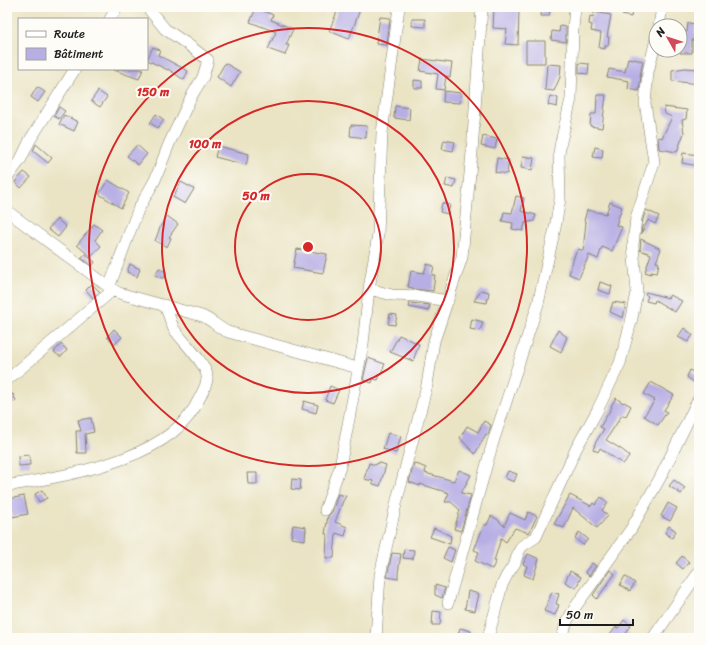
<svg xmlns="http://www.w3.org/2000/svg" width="706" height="645" font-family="Sriracha,sans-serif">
<rect width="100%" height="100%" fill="#fdfcf7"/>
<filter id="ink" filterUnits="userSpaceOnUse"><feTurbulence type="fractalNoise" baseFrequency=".025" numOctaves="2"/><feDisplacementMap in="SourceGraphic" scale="8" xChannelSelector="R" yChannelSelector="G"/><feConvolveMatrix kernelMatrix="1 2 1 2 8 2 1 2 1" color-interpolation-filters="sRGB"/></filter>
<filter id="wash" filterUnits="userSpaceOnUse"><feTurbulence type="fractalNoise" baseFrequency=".012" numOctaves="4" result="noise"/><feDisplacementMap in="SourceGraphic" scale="16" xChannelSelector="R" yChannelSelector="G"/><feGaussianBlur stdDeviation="0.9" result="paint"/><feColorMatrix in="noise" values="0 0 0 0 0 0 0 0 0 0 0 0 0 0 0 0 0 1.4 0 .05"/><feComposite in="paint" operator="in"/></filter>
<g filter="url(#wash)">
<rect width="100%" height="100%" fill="#eae4c4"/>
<g id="blocks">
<!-- building -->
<path fill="#b7aee4" d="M339 7H361L349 39 329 31Z
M624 7H633L631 17 622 15Z
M256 8 273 15 271 20 293 29 286 45H289L285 55 268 49 276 32 250 22Z
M542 8 550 9 549 16H541Z
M494 9 519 10 518 45 505 44 507 29 493 28Z
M594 12 611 15 607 37H609L608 46H605V49L599 48 601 33 591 31 592 25 589 24 590 16 593 17Z
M380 17 390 18 387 45 376 44Z
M412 19H425V27L412 26Z
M688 23 696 24 695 33H697L696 40H692V53H680V31L687 32Z
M560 26 566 27V42L551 40 552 31 559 32Z
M526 41H545V63H526Z
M153 47 160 50 158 55 188 71 184 80 168 69V70L147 60Z
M628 58 643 61 640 76H641L639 91 628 89 629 81 607 77 609 69 625 72Z
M422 59 452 63 450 77 446 76 444 90 436 89 438 74 420 71Z
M225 63 240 72 231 87 217 77Z
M579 63 589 64 588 74 579 73Z
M547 64 561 65 560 77 554 91 545 90Z
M685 68 699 69V84L672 81V70Z
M114 69H143L139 79 114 70Z
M414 80 422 81V88H414Z
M37 87 45 92 38 102 31 97Z
M98 91 107 97 100 107 91 101Z
M444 91 461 93 460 103 443 102Z
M597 95H606L602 128 590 126 591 114H596Z
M550 96 558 98 557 107 548 105Z
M395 106 410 108 409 120 394 118Z
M59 107 65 111 59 119 54 116Z
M664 107 687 110 686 119 682 120 684 133 677 152 659 149 658 137 662 138 672 117 665 114Z
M156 114 164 120 158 128 150 123Z
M64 115 78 122 74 131 59 124Z
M351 125 367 126 366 138 350 136Z
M483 136 497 139 495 149 481 146Z
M444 140 455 142 453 151 442 149Z
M36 144 52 158 48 163 33 151Z
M137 145 147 154 138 165 127 156Z
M218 146 249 154 246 165 215 157Z
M595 147 603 149 602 158 593 157Z
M683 153 699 155V166L682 163Z
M523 156 534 158 532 170 521 168Z
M497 158 509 160 507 174 495 172Z
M24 172 31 177 21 188 15 182Z
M447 178 456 180 454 188 445 186Z
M108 180 129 193 121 208 99 194Z
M181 182 194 189 185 204 173 197Z
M516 196 524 198 521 211 536 215 534 221 525 223 523 231 512 229 513 223 502 221 504 212 512 213Z
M610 202 622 207 616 225 622 227 612 251 602 247 598 259 589 255 579 278 569 274 575 254 579 249 583 251 586 222 584 221 587 210 606 214Z
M442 203 450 205 448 214 440 212Z
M646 210 659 216 655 224 648 220 641 234 643 219Z
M167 216 178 224 169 237 171 238 167 247 155 241 161 225Z
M57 219 66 227 58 237 48 229Z
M94 224 102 230 95 240 101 246 91 257 77 245Z
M641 239 661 249 656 262 659 263 657 273 651 272V274L645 272 651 254 640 250Z
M297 249 327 254 323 273 293 268Z
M85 254 95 262 92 266 81 258Z
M130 264 140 269 137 277 127 272Z
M427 264 434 266 432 275H435L433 291 413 289V288L408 287 411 271 424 273Z
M159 268 166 272 164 278H162L155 275Z
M600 282 612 286 610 294 598 290Z
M92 284 100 292 93 298 86 290Z
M481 290 489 292 487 303 474 301Z
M646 292 668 298 670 295 682 301 675 312 655 300 654 303 646 301 648 296 645 294Z
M613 302 626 304 623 318 610 312Z
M410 303 430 305 428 311 409 307Z
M390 314 397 315 395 325 388 324Z
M472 319 483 322 480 331 470 329Z
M684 328 693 335 688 342 678 337Z
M114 329 122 337 115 344 107 337Z
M558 330 567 337 561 352 550 346Z
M399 335 419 344 413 361 390 352Z
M61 344 67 350 62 356H59L54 352Z
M368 358 385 364 378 380 373 379 372 383 363 380Z
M690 370 698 376 696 384 687 377Z
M651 382 674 395 664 410 667 412 658 425 644 416 655 400 644 394Z
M330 386 339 390 333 403 325 400Z
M13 394 16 401 7 405V396Z
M616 398 623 403 624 402 631 406 626 416 622 415 606 440 621 449 630 456 623 464 600 448 598 452 593 449 595 445H594L604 429 600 427 612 407 611 406Z
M304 401 318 405 316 413 302 409Z
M91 418 94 432 85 434 86 453H77L76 431H81L78 420Z
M484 421 491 425 488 435 486 434 475 454 460 438 467 426 478 432Z
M388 433 401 436 396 453 383 449Z
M29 455 30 465 19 466 18 456Z
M369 463 376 465 377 463H380L386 465 380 486 373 484V481L364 479Z
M414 463 426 468 425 473 454 481 459 470 471 475 461 493 471 495 461 531 454 529 460 510 451 502H445L449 493 420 484V486L409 482Z
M508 471 517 474 514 482 505 478Z
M247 473H257V484H248Z
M292 479 301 480 300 490 291 489Z
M674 480 685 488 681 494 669 486Z
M42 490 47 498 39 502 35 494Z
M338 494 346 496 343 501 335 522 347 527 345 536 336 533 334 558H326L327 534H325L328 516 332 512Z
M570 495 591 506 593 503 595 505 601 497 608 503 602 510 608 516 597 528 573 508 564 528 554 524Z
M24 496 28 514 12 517 8 499Z
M668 503 677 508 670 521 661 516Z
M528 512 537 516 529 533 515 528 506 542 501 538 494 561H496L492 569 475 561 479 552 474 550 484 525H487L491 516 497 519 504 526 510 513 525 520Z
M293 525 306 527 305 540 291 538Z
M669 526 676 531 672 538 665 533Z
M434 528 451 536 450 544 430 537Z
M579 532 588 539 583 545 575 538Z
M448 547 455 550 451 562 443 558Z
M404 549 414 550 413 559 403 558Z
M392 553 401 554 398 573V579L387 577Z
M528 554 539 559 533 579 524 575 527 566 523 564Z
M682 556 689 562 683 569 676 563Z
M592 563 596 566 589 576 585 572Z
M610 570 615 574 597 599 593 595Z
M570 571 581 577 576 588 565 582Z
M625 576 635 583 630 591 620 585Z
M435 585 445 588 442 598 435 595Z
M468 591 479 594 475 611 465 609Z
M552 592 559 594 556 604 559 605 555 615 544 611Z
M433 611 441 612 440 625H432Z
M624 620 631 626 626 633 633 638H614L610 635 616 627 618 628Z
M460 628 471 631 469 638H457Z"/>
</g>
</g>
<g filter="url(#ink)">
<use href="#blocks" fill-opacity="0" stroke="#838070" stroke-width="1"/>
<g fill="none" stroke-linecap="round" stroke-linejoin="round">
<!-- minor casing -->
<g stroke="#838070" stroke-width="12">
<path id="minor" d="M110 19 117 7
M659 26 662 7
M7 178 21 159 30 140 75 69
M7 211 113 290 119 293 202 316C212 320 218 328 228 332L358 368
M369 289 392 295 418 296 448 301
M113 290 111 286V282L138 210 155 180 169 144 191 97 203 77 208 60 190 46 165 29 147 7
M7 380 113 290
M7 486C66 475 172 461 199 399 202 393 208 384 207 376 206 363 182 341 174 329 170 322 169 312 164 305
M325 510 340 467 363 344 369 289 378 234 382 133 399 7
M448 603 493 442 538 304 555 228 560 199 559 155 560 146 571 99 573 29 575 7
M376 638 380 575 397 500 427 385 434 341 462 257 472 152 482 7
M488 638 502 585 507 575 515 563 518 553 522 546 536 537 576 449 597 411 620 363 632 318 637 292 633 245 636 218 654 162 645 103 648 72 656 39
M562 638 567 621 576 606 631 529 660 478 699 398
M653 638 699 572"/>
</g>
<!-- minor -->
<use href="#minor" stroke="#fff" stroke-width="11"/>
</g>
</g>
<!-- distance rings -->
<g fill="none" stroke="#d62828" stroke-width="2">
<circle cx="308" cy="247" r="73"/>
<circle cx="308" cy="247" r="146"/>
<circle cx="308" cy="247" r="219"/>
</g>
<circle cx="308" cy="247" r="6" fill="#d62828" stroke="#fdfcf7" stroke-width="2"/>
<g font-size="12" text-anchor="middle" font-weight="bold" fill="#d62828" stroke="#fdfcf7" stroke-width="4" stroke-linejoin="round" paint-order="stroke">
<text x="153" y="96">150 m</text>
<text x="205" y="148">100 m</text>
<text x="256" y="200">50 m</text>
</g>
<!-- margin -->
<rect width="706" height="645" fill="none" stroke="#fdfcf7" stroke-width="24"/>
<!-- legend -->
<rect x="18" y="18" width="130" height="52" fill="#fdfcf7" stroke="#a3a29f"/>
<rect x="26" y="31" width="20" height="6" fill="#ffffff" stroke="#a3a29f"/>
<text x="54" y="38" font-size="12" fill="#1c1c1c">Route</text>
<rect x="26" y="48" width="20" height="12" fill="#b7aee4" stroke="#a3a29f"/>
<text x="54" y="58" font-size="12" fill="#1c1c1c">Bâtiment</text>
<!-- north arrow -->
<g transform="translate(668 38) rotate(309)"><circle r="19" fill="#fdfcf7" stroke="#a3a29f"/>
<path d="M0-3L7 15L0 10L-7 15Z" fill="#d1495b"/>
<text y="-6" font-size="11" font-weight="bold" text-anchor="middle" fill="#1c1c1c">N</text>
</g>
<!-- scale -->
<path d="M560 619v6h73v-6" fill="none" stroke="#1c1c1c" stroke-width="2"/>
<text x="566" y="619" font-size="12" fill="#1c1c1c" stroke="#fdfcf7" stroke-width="3" paint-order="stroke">50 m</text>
</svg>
